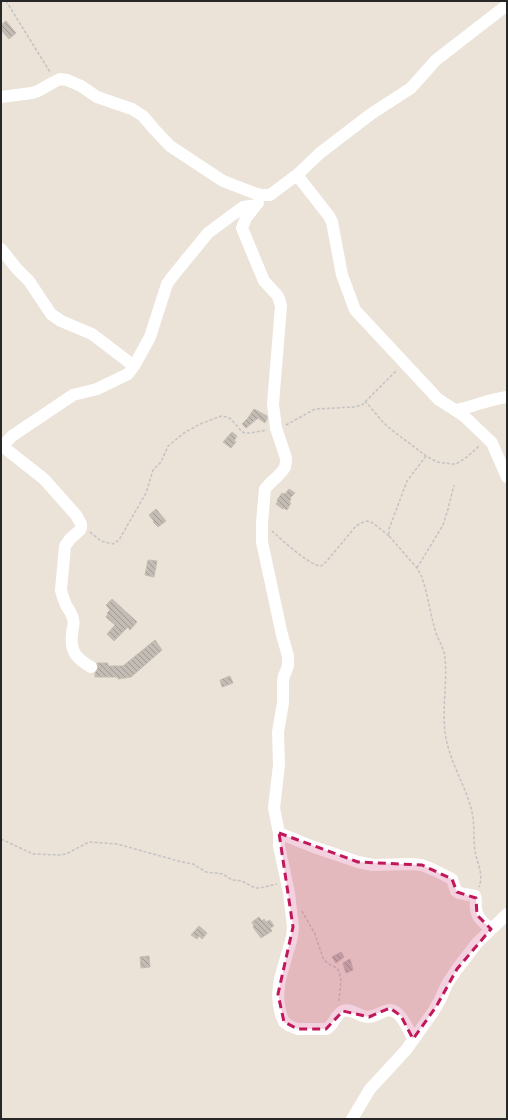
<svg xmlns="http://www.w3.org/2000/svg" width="508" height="1120" font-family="Helvetica,sans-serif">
<defs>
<pattern id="building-back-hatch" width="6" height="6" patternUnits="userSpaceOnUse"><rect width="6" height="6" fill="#c2bcb5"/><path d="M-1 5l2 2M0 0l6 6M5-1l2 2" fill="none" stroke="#9e9993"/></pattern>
</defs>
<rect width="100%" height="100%" fill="#ebe2d8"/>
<!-- building -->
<path fill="url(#building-back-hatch)" stroke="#c5beb2" d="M6 21 16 33 9 39 1 30V25Z
M254 409 267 416V419L265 423 258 418 246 428 242 424 248 418Z
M232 432 237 436 234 441 236 442 231 448 223 442Z
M289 489 295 493 290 498 291 499 289 502 291 503 287 510 284 508 283 509 276 504 278 501 277 500 282 493 285 494Z
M156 509 166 521 158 527 153 522 154 521 149 515Z
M148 560 157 561 154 577 145 575Z
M112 599 137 622 130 630 128 627 114 641 107 634 115 625 106 617 108 614 107 613 110 610 106 605Z
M155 640 162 650 131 677 118 679V677H95V673L98 668 97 663H108V666H123Z
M230 676 233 683 222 687 220 680Z
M259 917 262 921 264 919 266 922 270 920 274 926 270 928 272 931 261 938 253 927 254 926 252 922Z
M199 926 207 933 202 939 199 936 197 939 191 935Z
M341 952 344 957 336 963 332 957Z
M149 956 150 967 141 968 140 957Z
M350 959 353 970 346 973 343 963Z"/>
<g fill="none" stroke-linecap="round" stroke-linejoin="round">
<!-- path -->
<path stroke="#c3c3c3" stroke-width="1.5" stroke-dasharray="3 2" stroke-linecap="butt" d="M6 1 50 72
M365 401 382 421 388 427 426 456 437 462 452 464H456L467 457 480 445
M286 425 315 409 354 407 362 405 397 370
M426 456 407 481 389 529V536L417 568 421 575C428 594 430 614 436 633 439 642 445 650 445 659 448 689 439 720 449 750 455 771 467 790 472 812 475 825 473 839 475 851 477 863 484 875 479 887
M272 531C282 540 310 566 321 566L326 562 356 526 361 523 367 521 373 523 389 536
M90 532 101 541 113 544 119 540 146 493 153 470 161 462 168 446 184 433 200 424 221 416 227 417 231 419 242 432 246 433H250L267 430
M417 568 443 525 448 509 454 485
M1 839 33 854 60 855 66 854 89 842 117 844 182 862 193 864 206 872 223 874 232 880 242 881 255 888H260L277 884
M302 911 315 934 323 958 327 963 335 967 339 971 341 981 339 1001"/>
<!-- minor -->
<path stroke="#fff" stroke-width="12" d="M1 97 32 93 38 91 54 82 60 79 67 80 81 86 97 97 132 109 143 116 154 129 170 146 223 181 254 193 262 195H270L298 174 320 153 371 114 411 88 436 60 507 5
M298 174 300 179 329 216 332 222 342 275 355 310 438 399 464 416 487 438 492 443 495 450 507 477
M256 205 246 218 242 228 264 281 277 295 279 299 281 306 273 404 276 428 286 458C286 461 286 464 285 467 282 474 270 482 265 489L262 523V542L282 635 288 656V666L284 676 283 681V703L278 732 279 765 274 808 279 833V846L289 893 293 927 292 937 280 979 278 994 279 1005 281 1015 284 1022 290 1026 298 1029H326C335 1025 335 1014 343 1011 351 1008 359 1016 367 1017 373 1017 380 1013 385 1011 399 1005 408 1029 413 1039
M1 249 17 269 29 281 51 314 61 321 92 334 134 366
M456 410C473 407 489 399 507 397
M2 446 44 479 76 515 81 524V528L80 530 70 539 65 546 61 590C62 595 64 600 66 605 68 609 72 613 73 619 75 624 72 629 72 634 70 652 77 659 91 667
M1 448 12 436 73 395 97 389 128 374 134 366 150 337 167 284 172 277 208 233 243 207 256 205 258 203
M279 833 311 846 358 862 373 865 411 864 422 865 434 870 452 879 456 891 459 893 475 896C477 900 475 904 476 909 477 918 484 923 491 929
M352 1119 370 1089 406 1050 433 1012 440 1000 447 984 457 969 477 943 507 914"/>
</g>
<!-- marked area -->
<path fill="#c2185b" fill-opacity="0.2" stroke="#c2185b" stroke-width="3" stroke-dasharray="8 5" stroke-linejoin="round" d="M279 833 358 862 422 865 452 879 457 892 476 898 477 915 491 929 457 969 436 1007 413 1039 401 1016 390 1008 369 1017 343 1011 326 1029H298L284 1022 278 994 293 927Z"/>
<!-- border -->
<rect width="508" height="1120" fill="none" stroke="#272727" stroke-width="4"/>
</svg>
